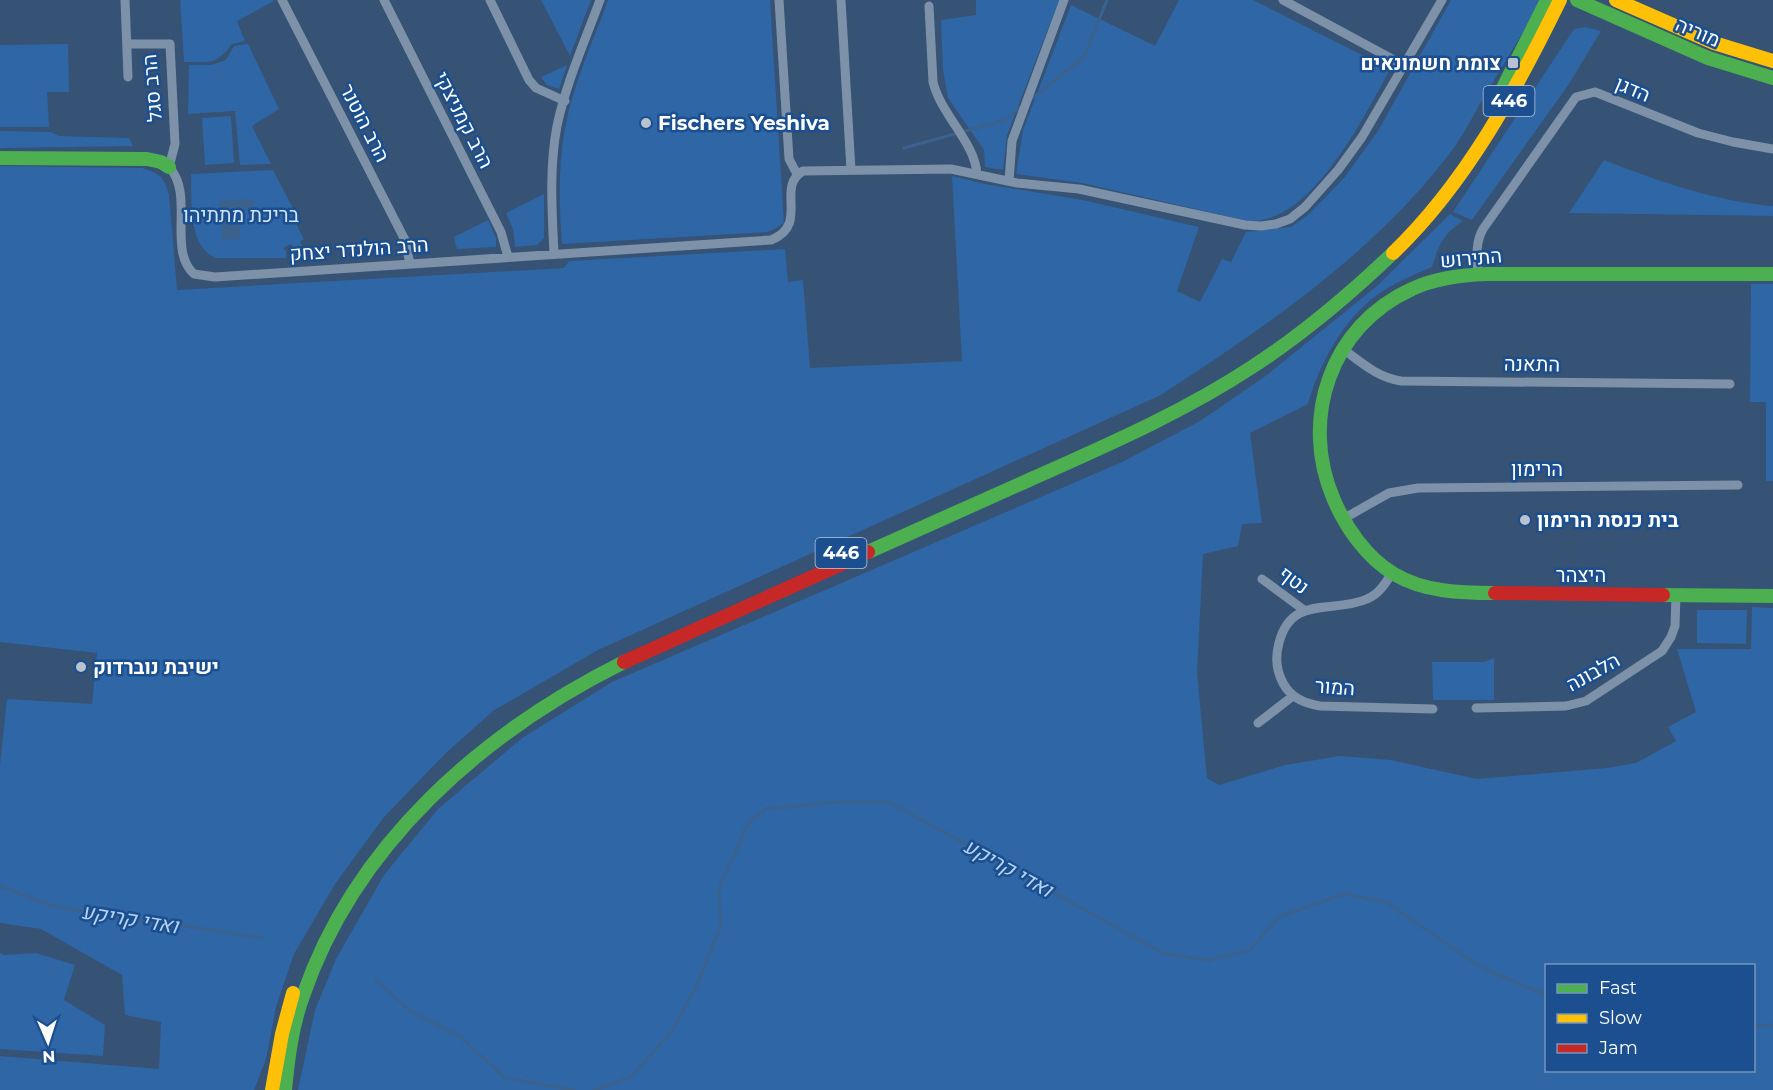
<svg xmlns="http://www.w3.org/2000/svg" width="1773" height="1090" font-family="Montserrat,Heebo,sans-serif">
<rect width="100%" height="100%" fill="#365274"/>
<!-- green -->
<path fill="#2f66a5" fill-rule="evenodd" d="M180 0H273L274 1 237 21 245 41 232 44C216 66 209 62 184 62Z
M541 0H591L570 56Z
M608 0H770L784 223 775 229 767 232 562 244C559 205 558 166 565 128 573 84 593 42 608 0Z
M976 0H1059L1007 135 1003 170 985 167 984 150 948 98 943 70 941 20 976 15Z
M1179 0H1253L1390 69C1367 113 1323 197 1275 216 1266 220 1258 221 1248 221L1082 183 1016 174 1023 130 1071 5 1155 46Z
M1451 0H1540L1535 12C1517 42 1499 72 1481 102 1472 118 1463 135 1453 149 1375 253 1268 325 1161 395L598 650 493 711 446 753 384 817 335 884 294 954 276 1007 266 1059 254 1090H0V1056L159 1069 161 1022 125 1015 122 975 41 929 0 923V765L7 699 92 704 97 653 0 642V166L142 168C160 174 164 176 169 195L177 290 564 268 569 261 785 249 788 282 803 280 810 368 962 361 952 176 985 184 1083 200 1199 227 1177 291 1200 302 1222 259 1231 262 1246 232 1291 227 1309 214 1344 178 1378 131Z
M1585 27 1601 31 1569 84 1472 220 1453 212 1574 29Z
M68 44 69 92H47L49 127H0V45Z
M248 44 279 109 252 126 271 164 240 165 235 111 188 114 189 65H211L226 60 234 46Z
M567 65 559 89 547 85 541 77Z
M231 116 234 163 205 165 202 118Z
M0 131 51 132 59 136 129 138 133 146 0 148Z
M1604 160C1658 181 1714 201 1773 206V216L1569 213Z
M273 170 297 216 293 218 304 239 300 242 302 246 295 250 291 244 283 248 286 251V258H216C187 246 192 200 191 174Z
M544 194V238L537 245 515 247 513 229 506 213Z
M1450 214 1463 221C1443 234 1439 245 1432 267 1414 275 1393 283 1377 295 1342 321 1320 363 1308 404L1250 433 1262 523 1242 524 1238 546 1203 554 1197 673 1207 778 1219 785 1285 765 1340 756 1391 760 1477 779 1607 768 1636 763 1676 741 1668 727 1696 712 1677 649H1751L1752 607 1773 608V1090H298L315 1010 336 959 384 875 438 809 522 738 612 682 1122 462 1200 421 1267 375 1377 286ZM1546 966H1754V1070H1546Z
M488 220 496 238V247L457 249 454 237Z
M1751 284H1773V481H1766V402H1750Z
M1697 610H1747L1746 644 1697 643Z
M1494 658V700H1433L1432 662H1484Z
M0 953 4 955 36 953 75 965 64 1000 105 1025 103 1056 0 1049Z"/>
<!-- water -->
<path fill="#3b618d" d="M253 199 254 206 247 209 240 217V239L222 240 219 201Z"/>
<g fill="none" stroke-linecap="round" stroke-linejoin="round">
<!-- stream -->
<path stroke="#3b618d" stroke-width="3" d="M1030 100 1084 57 1107 0
M904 148 1005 120 1022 106
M0 886 50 905 120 919 185 926 263 938
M375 979 411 1012 461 1037 505 1078 574 1090
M1754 1026 1773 1025
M594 1090 631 1077 672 1031 696 987 721 926 719 888 749 822 766 809 838 802H889L1165 954 1209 960 1250 950 1279 917 1344 894 1386 902 1482 968 1546 995"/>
<!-- street -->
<path stroke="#7d92a8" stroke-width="9" d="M125 0 128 77
M282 0 405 240 410 264
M384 0 501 232 508 257
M490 0 529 80 536 88 565 101
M779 0 789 159 797 174
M841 0 851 170
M1283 0 1405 66
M929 6 933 82C941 115 975 142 977 174
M127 44H170L175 144 169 167C195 194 167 250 194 274L215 277 771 240C810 225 775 187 803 171L951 169 1017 183 1079 189 1245 225 1261 226 1276 224 1290 219 1305 207 1338 170 1362 137 1442 0
M1009 181 1012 141 1064 0
M554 254C552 211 549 168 557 126 566 83 585 41 600 0
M1478 274C1477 258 1475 243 1483 229L1576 97 1595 92 1698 133 1733 142 1773 149
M1343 349C1362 363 1377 377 1401 381L1730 384
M1343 519 1389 493 1418 488 1738 485
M1392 573C1385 584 1379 594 1367 599 1334 614 1291 594 1279 643 1275 657 1276 670 1283 683 1291 698 1304 703 1320 706L1433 709
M1262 579 1304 610
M1476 708 1566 706 1586 701 1662 651 1671 637 1675 626 1676 595
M1258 723 1293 696"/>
<!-- fast -->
<path stroke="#4caf50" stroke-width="14" d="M1577 0 1708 58 1773 78
M1496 102 1547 0
M0 158 147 159 161 162 169 167
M868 552C922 528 975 504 1029 480 1105 446 1182 413 1252 367 1303 334 1349 295 1393 253
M1495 593C1461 593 1424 592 1394 574 1367 558 1346 528 1334 500 1299 420 1330 326 1412 289 1435 278 1461 275 1487 274H1773
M1663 595 1773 596
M285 1090C288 1058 292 1026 303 996 355 844 483 732 624 662"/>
<!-- slow -->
<path stroke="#ffc107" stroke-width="14" d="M1616 0 1714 43 1773 61
M1393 253C1466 183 1516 90 1560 0
M272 1090 282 1034 293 993"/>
<!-- jam -->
<path stroke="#c62828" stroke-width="14" d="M1495 593 1663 595
M624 662 868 552"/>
</g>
<!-- markers -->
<g fill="#b9c2ce" stroke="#1b4f8f" stroke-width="2">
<rect x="1507" y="57" width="12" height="12" rx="3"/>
<circle cx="646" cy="123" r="6"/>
<circle cx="1525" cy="520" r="6"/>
<circle cx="81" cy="667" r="6"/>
</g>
<g text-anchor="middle" stroke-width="5" stroke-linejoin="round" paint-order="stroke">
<!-- shield labels -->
<g fill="#1b4f8f" stroke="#bbcadd" stroke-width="1.5">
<rect x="1483.5" y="86" width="51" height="30" rx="4.5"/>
<rect x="815.5" y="538" width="51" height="30" rx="4.5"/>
</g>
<g font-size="18" font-weight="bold" fill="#fff">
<text x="1509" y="107">446</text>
<text x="841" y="559">446</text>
</g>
<!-- street labels -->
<g font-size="20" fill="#fff" stroke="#1b4f8f">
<text transform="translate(1698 32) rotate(23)" y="7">מוריה</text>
<text transform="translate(152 88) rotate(-95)" y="7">הרב סגל</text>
<text transform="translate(1633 89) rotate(23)" y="7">הדגן</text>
<text transform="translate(464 120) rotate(63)" y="7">הרב קמניצקי</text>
<text transform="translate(365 123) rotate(63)" y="7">הרב הוטנר</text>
<text transform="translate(359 249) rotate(-4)" y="7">הרב הולנדר יצחק</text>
<text transform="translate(1471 258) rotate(-5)" y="7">התירוש</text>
<text transform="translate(1532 364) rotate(1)" y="7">התאנה</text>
<text x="1537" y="476">הרימון</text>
<text x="1581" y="582">היצהר</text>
<text transform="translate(1294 580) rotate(37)" y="7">נטף</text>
<text transform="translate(1593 672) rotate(-29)" y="7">הלבונה</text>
<text transform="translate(1335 687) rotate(4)" y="7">המור</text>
</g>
<!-- poi labels -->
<g font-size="20" font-weight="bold" fill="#fff" stroke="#1b4f8f" text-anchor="start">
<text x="1501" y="70" text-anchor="end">צומת חשמונאים</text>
<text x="658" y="130">Fischers Yeshiva</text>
<text x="1537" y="527">בית כנסת הרימון</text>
<text x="93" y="674">ישיבת נוברדוק</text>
</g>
<!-- park labels -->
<g font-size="20" fill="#cfe3fa" stroke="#1b4f8f">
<text x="241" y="222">בריכת מתתיהו</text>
</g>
<!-- water labels -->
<g font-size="21" font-style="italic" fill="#b5d3f5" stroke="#1b4f8f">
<text transform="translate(1008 868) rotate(29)" y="7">ואדי קריקע</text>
<text transform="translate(130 919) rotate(9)" y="7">ואדי קריקע</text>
</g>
</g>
<!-- legend -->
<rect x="1545" y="964" width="210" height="108" fill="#1b4f8f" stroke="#7695bc" stroke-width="1.5"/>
<rect x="1557" y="984" width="30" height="9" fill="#4caf50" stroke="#7695bc" stroke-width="1.5"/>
<text x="1599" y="994" font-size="18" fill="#ffffff">Fast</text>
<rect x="1557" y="1014" width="30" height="9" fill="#ffc107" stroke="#7695bc" stroke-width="1.5"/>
<text x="1599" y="1024" font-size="18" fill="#ffffff">Slow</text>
<rect x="1557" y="1044" width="30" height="9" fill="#c62828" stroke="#7695bc" stroke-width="1.5"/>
<text x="1599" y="1054" font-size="18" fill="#ffffff">Jam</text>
<!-- north arrow -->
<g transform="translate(48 1042) rotate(177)" stroke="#1b4f8f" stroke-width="4.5" paint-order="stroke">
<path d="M0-4.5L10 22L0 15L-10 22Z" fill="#ffffff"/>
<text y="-9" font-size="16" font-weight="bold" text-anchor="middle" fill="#ffffff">N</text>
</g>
</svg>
